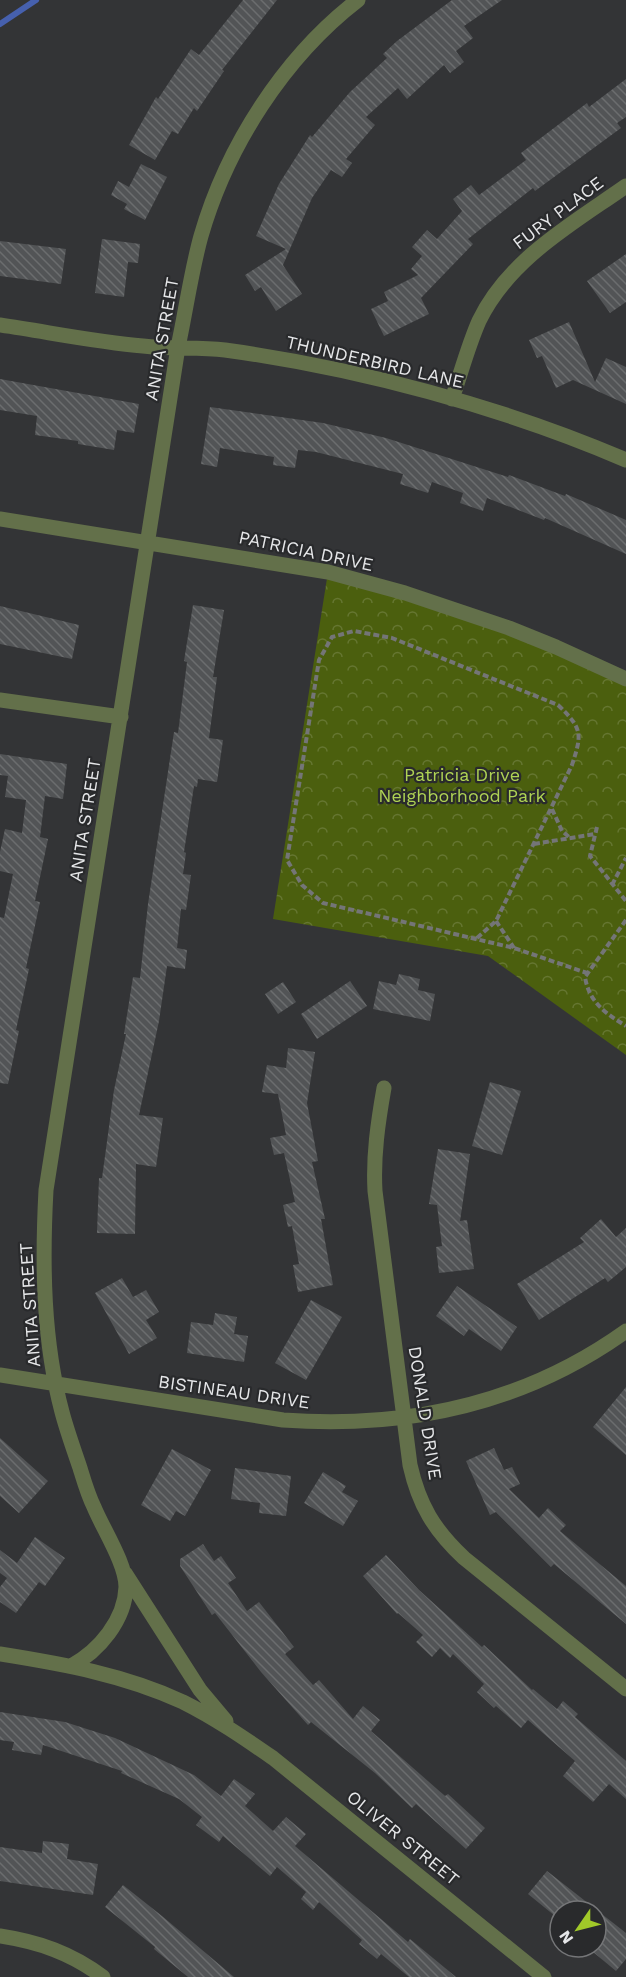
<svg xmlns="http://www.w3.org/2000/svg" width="626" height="1977" font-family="'Work Sans',sans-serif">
<defs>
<pattern id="forest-crowns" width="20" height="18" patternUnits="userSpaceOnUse" patternTransform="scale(1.5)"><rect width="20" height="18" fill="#4b5f0e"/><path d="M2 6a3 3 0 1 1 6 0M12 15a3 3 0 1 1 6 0" fill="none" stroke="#657631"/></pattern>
<pattern id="building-back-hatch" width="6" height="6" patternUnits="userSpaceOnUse" patternTransform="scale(1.5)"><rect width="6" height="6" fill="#525456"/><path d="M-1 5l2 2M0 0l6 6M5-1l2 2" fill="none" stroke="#6b6d6e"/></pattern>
</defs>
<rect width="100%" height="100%" fill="#333436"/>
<!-- forest -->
<path fill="url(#forest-crowns)" d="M328 572 509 628 626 681V1055L488 956 273 919Z"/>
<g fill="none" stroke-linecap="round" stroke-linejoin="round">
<!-- stream -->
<path stroke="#4660ae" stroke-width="6" d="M0 24 36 0"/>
</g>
<!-- building -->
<path fill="url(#building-back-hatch)" d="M243 0H277L222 70 224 71 197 111 194 108 178 134 172 131 155 160 129 145 156 97 158 99 191 49 199 55Z
M452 0H502L464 26 473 38 456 51 464 62 450 73 444 65 407 99 398 88 366 117 375 125 346 159 352 163 342 177 331 170 312 198 283 265 302 294 276 311 261 287 255 291 245 275 286 249 256 236 279 184 310 135 312 137 350 92 387 58 383 54 397 41Z
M626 79V117L617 123 621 128 535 191 533 188 468 239 473 244 421 298 429 314 384 336 371 309 388 301 384 292 418 275 411 269 422 256 412 247 427 230 437 239 462 211 453 199 471 185 479 195 526 160 521 153 587 103 589 107Z
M141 164 167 177 145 220 124 209 127 204 111 195 118 181 129 187Z
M102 239 140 244 138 263 128 262 124 297 95 293Z
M0 241 66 249 61 284 0 276Z
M626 254V302L610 313 587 281Z
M569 322 595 382 606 358 626 367V404L573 380 556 388 542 356 537 358 529 340Z
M0 379 139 404 134 433 117 430 114 450 78 444V441L35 435 37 416 0 410Z
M210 407 323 423 386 438 508 477 509 475 565 496 566 494 626 520V554L545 518 544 520 487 498 483 511 460 503 463 493 432 482 428 493 400 484 403 474 316 452 298 450 295 468 273 465 274 457 220 448 217 467 201 464Z
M193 605 224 610 213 677H217L209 738 223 740 217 782 198 779 197 787 194 786 184 852 186 853 183 874 191 875 186 910 181 909 177 948 187 950 185 969 167 966 159 1021 139 1115 163 1118 156 1167 136 1164 135 1234 97 1233 99 1178H102L114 1090 126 1034H124L133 977 140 978 148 904 174 732 178 733 187 662 184 661Z
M0 606 79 625 72 659 0 644Z
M0 754 67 764 63 799 45 796 40 837 48 839 35 901 40 902 26 968 29 969 16 1030 19 1031 8 1084 0 1083V917L4 918 13 874 0 871V852L5 829 22 833 26 800 5 797 8 776 0 775Z
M399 974 420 979 418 990 435 994 430 1021 373 1009 379 981 396 985Z
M350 981 367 1006 317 1039 301 1014Z
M283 982 296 1002 278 1014 265 994Z
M288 1048 315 1052 307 1103 318 1161 312 1162 325 1219H321L333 1285 298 1292 293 1265 299 1264 292 1226 288 1227 283 1205 295 1202 284 1153 274 1155 270 1138 286 1135 278 1094 262 1092 267 1065 286 1068Z
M490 1082 521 1091 502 1155 472 1146Z
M438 1149 470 1154 460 1221 467 1220 474 1269 439 1273 436 1247 442 1246 437 1205 429 1204Z
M601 1219 616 1237 626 1228V1267L608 1282 605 1278 539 1320 517 1284 584 1242 580 1238Z
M122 1278 133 1297 146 1290 159 1312 146 1320 157 1338 129 1354 95 1293Z
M457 1286 517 1327 501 1351 469 1329 464 1336 436 1316Z
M311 1300 342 1317 306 1380 275 1363Z
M215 1313 237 1317 234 1334 248 1336 244 1362 187 1353 191 1322 213 1325Z
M626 1387V1455L593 1427Z
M0 1438 48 1481 19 1513 0 1496Z
M494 1448 504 1470 512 1467 520 1484 509 1489 539 1518 548 1508 566 1525 560 1531 626 1586V1624L554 1564 551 1567 496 1512 490 1515 466 1461Z
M172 1449 211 1470 185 1516 176 1511 170 1521 141 1505Z
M235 1468 291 1476 286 1516 259 1513 260 1503 231 1499Z
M323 1472 346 1486 342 1492 358 1501 343 1526 304 1503Z
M35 1537 65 1558 45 1586 39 1582 16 1613 0 1602V1587L7 1578 0 1573V1550L17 1563Z
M203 1544 214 1561 221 1556 236 1578 228 1583 247 1611 259 1602 294 1647 285 1654 313 1685 319 1680 353 1719 363 1706 380 1720 371 1731 445 1796 448 1794 485 1828 466 1849 416 1804 412 1808 375 1773 311 1722 308 1725 261 1672 215 1613 212 1615 180 1566V1559Z
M386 1555 419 1590 482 1647 484 1645 532 1690 533 1689 557 1709 563 1701 578 1714 575 1717 626 1761V1799L609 1784 593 1802 563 1776 575 1761 528 1720 521 1728 496 1706 494 1708 477 1692 484 1684 453 1654 450 1658 440 1648 432 1657 416 1642 423 1635 398 1613 397 1614 363 1576Z
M0 1712 65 1722 115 1738 194 1775 221 1796 234 1779 255 1794 245 1806 273 1831 286 1817 306 1834 295 1846 408 1942 410 1939 456 1977H409L381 1954 377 1959 359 1944 362 1940 319 1902 313 1910 301 1899 306 1892 277 1867 270 1876 223 1836 219 1842 196 1825 202 1817 179 1799 121 1773 122 1771 43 1745 41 1755 12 1750 14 1742 0 1740Z
M43 1841 69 1844 67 1859 98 1864 93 1895 0 1881V1847L42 1853Z
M547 1871 626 1933V1959L616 1971 587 1947H596V1911H560V1920L528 1894Z
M123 1885 162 1916 234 1977H188L154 1949 155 1947 105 1907Z"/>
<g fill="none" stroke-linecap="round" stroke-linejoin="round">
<!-- path -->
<path stroke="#747577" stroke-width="4" stroke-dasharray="6 3" stroke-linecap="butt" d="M552 809 562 831 570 838
M597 827 590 856 626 901
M534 844 595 834
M612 885 626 858
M626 920 585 977C589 1002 605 1013 626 1026
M496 921 514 948
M477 938 496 921 572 765C582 734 583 729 558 705L392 638 354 631 332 637 319 660 287 860 302 885 323 903 514 948 587 973"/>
<!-- minor -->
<path stroke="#63704a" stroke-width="15" d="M0 325C48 332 96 342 143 346 170 349 198 347 225 350 357 368 503 407 626 460
M452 399C461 373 468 346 479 321 509 259 572 224 626 186
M0 519 328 572 405 593 509 628 556 647 626 679
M0 700 121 717
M384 1088C378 1122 373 1156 375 1191L410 1465C419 1505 434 1530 464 1558L626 1689
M0 1375 283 1420C407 1429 524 1404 626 1331
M125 1573 200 1690 226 1721
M0 1654C63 1664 125 1675 183 1702 215 1718 244 1738 273 1758L544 1977
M71 1666C99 1651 125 1620 126 1587 126 1564 103 1529 94 1507 88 1495 84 1481 80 1468 74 1450 67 1431 62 1412 43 1341 42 1264 46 1190L178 347C186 310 191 272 201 236 227 146 284 57 358 0
M0 1936C39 1942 71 1953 103 1977"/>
</g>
<g text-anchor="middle" stroke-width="4.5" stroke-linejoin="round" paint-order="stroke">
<!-- street labels -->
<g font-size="18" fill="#e6e7e9" stroke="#292a2c">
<text transform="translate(558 213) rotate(-37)" y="6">FURY PLACE</text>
<text transform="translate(162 339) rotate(-80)" y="6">ANITA STREET</text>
<text transform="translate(375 362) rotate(13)" y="6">THUNDERBIRD LANE</text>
<text transform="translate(306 551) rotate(12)" y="6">PATRICIA DRIVE</text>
<text transform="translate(85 820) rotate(-81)" y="6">ANITA STREET</text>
<text transform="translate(30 1305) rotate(-94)" y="6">ANITA STREET</text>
<text transform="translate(234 1392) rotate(8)" y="6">BISTINEAU DRIVE</text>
<text transform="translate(425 1413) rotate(81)" y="6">DONALD DRIVE</text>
<text transform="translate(403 1838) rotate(39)" y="6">OLIVER STREET</text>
</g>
<!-- park labels -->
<g font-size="18" fill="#afd354" stroke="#292a2c">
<text x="462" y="781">Patricia Drive<tspan x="462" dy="21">Neighborhood Park</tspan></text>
</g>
</g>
<!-- north arrow -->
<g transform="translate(578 1929) rotate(235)"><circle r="28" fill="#292a2c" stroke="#757678" stroke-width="1.5"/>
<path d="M0-4.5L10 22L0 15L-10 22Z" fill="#a1c929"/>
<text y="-9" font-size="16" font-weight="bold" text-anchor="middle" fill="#e6e7e9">N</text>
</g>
</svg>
